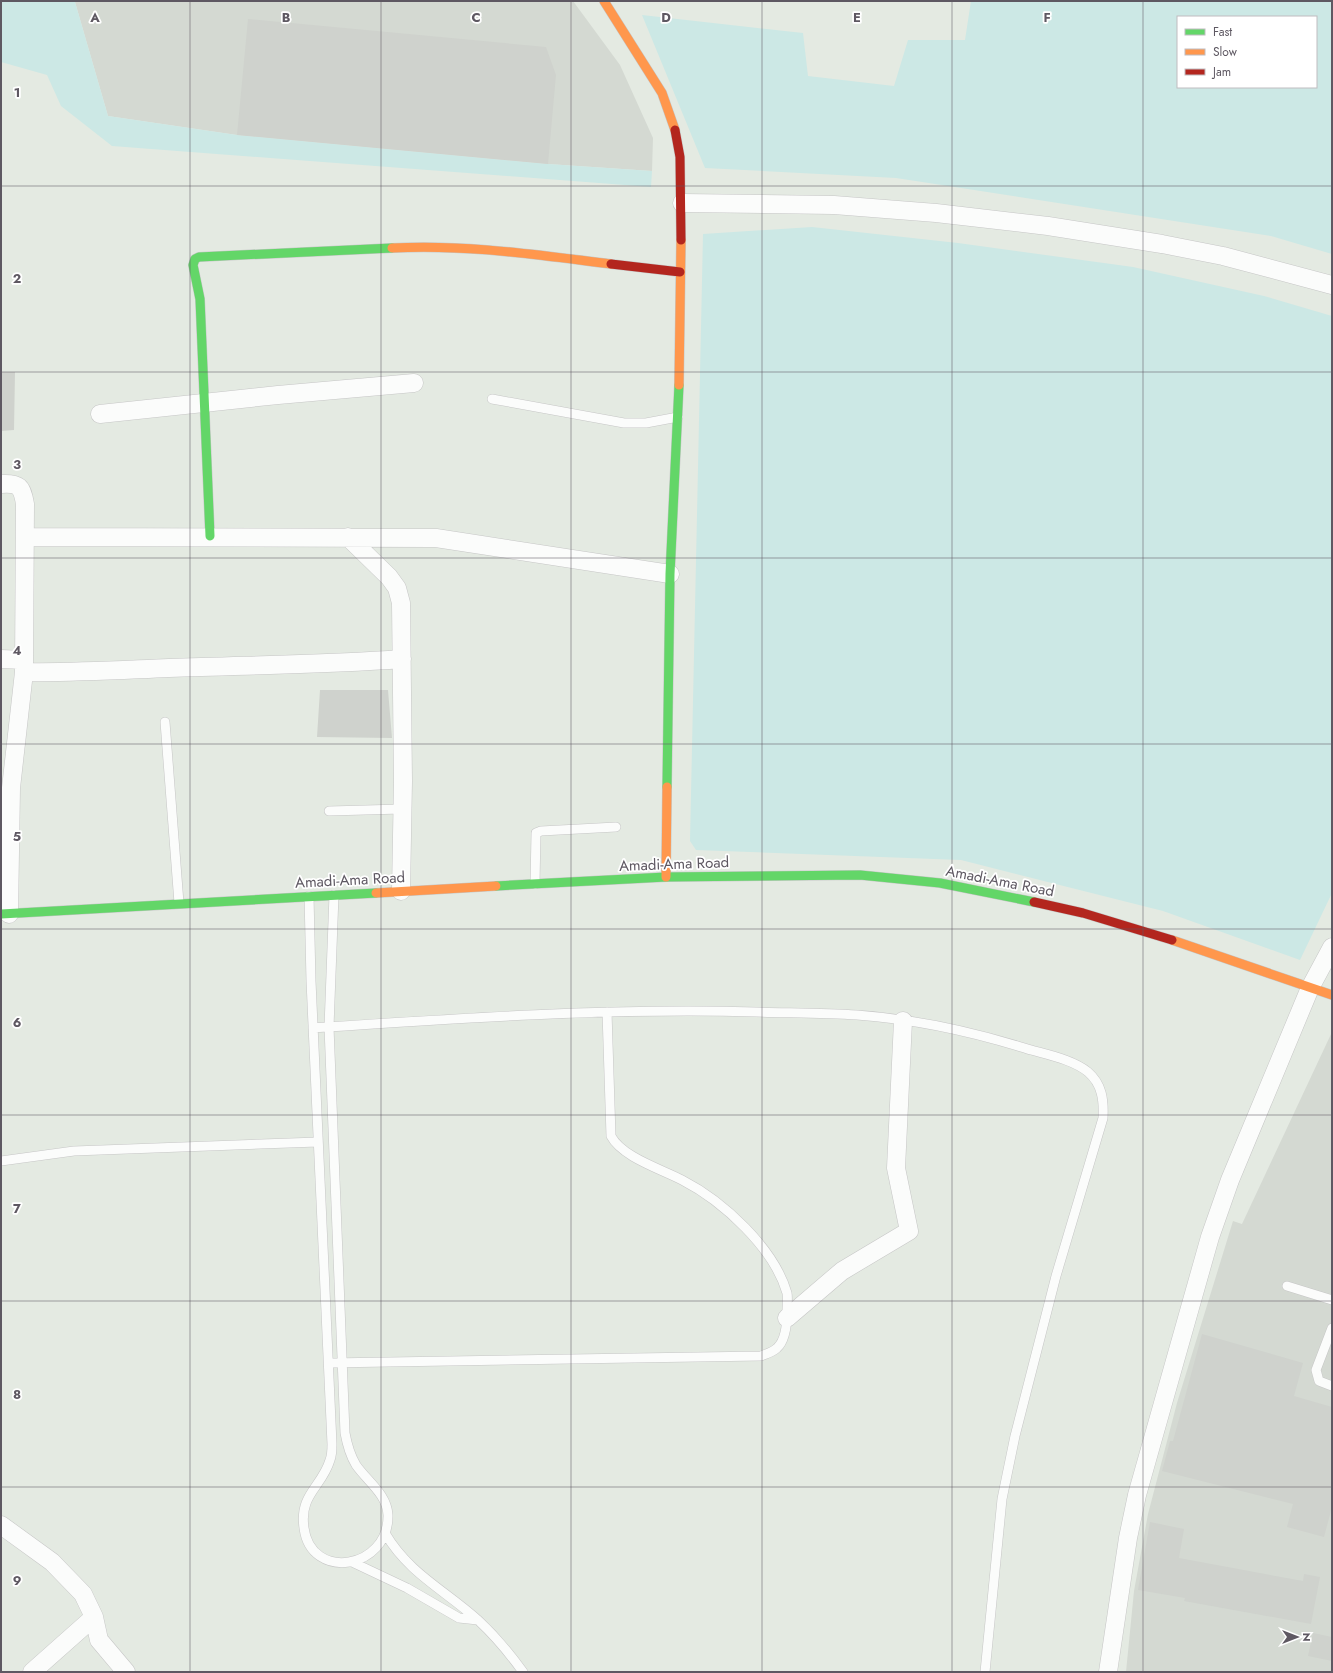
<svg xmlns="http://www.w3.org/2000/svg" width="1333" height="1673" font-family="Jost,sans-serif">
<rect width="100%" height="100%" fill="#e4eae2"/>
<!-- industrial -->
<path fill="#d4d9d2" d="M77 1H573L620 65 653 138 652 171 548 164 237 135 108 116 75 2Z
M1332 1032V1672H1126L1134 1591 1148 1514 1177 1403 1233 1221 1242 1224Z"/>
<!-- green -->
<path fill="#cce8e5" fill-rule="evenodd" d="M1 1H77L75 2 108 116 237 135 548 164 652 171 651 187 112 146 61 106 47 75 1 62Z
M971 1H1332V254L1271 236 896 178 705 168 642 15 803 33 808 76 894 86 908 40H965ZM1178 17H1316V87H1178Z
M812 227 958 243 1133 267 1264 296 1332 316V893L1300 960 1163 911 961 860 696 850 690 841 703 234Z"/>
<!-- building -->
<path fill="#cfd2cd" d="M248 19 546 47 556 75 548 164 237 135Z
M1 372H15L14 430 1 431Z
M320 690H388L392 738 317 737Z
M1202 1334 1303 1363 1294 1396 1332 1407V1507L1324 1537 1287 1527 1293 1504 1162 1471 1170 1441H1173Z
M1150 1522 1184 1529 1179 1558 1303 1581 1304 1574 1320 1577 1311 1624 1184 1601 1185 1598 1138 1590Z
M1313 1633 1332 1637V1661L1308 1656Z"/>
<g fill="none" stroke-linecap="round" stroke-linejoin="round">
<!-- lane casing -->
<g stroke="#c6c6c6" stroke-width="10">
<path id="lane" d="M492 399 624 423H646L678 417
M165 722 179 903
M329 811 402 809
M535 884 536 833 541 831 616 827
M309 896 311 981 332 1444C332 1449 332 1455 330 1460 322 1487 299 1494 304 1528 311 1582 389 1569 388 1515 387 1494 367 1481 356 1465 350 1455 347 1444 345 1433L329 1027 334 895
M313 1028C461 1018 608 1008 756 1012 790 1013 824 1013 857 1015 912 1019 969 1031 1021 1047 1042 1054 1071 1058 1088 1072 1102 1084 1104 1100 1103 1118L1056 1276 1015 1436 1002 1499 985 1672
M1 1161 74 1151 318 1142
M1287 1286 1332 1300
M1332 1328 1316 1370 1319 1381 1332 1386
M329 1363 761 1356C766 1354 773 1352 777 1348 786 1340 787 1322 787 1311 787 1305 788 1298 787 1293 774 1248 723 1201 682 1180 661 1169 622 1157 611 1136L607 1012
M385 1533C409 1574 445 1590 479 1621 495 1636 510 1654 523 1672
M352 1562 407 1588 459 1618 478 1620"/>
</g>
<!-- street casing -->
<g stroke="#c6c6c6" stroke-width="19">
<path id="street" d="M682 203 834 205 936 213 1048 226 1162 244 1223 256 1332 285
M100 414 278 395 414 383
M1 484C19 483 22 486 25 504L24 672 11 788 9 914
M25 537 436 538 670 574
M348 537 389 577 397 588 401 603 403 781 401 891
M1 659 24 660
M24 672C72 673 120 670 169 668 247 665 324 665 402 659
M787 1318 842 1271 909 1231 896 1168 903 1021
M1 1525 52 1562 83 1594 94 1617 99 1640 126 1672
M32 1672 94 1617
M1108 1672 1128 1538 1137 1495 1210 1237 1230 1180 1310 988 1332 947"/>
</g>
<!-- fast casing -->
<g stroke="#c5c6c6" stroke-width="10">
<path id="fast" d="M210 536 200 299 193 265 195 259 199 257 392 248
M667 787 670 574 679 385
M496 886 666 877 860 875 940 883 1034 902
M1 914 376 893"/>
</g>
<!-- slow casing -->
<g stroke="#c5c6c6" stroke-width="10">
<path id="slow" d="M604 1 662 93 675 130
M392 248C466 244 537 255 611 264
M679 385 681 240
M666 877 667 787
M376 893 496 886
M1172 940 1332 995"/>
</g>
<!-- jam casing -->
<g stroke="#c5c6c6" stroke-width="10">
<path id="jam" d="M675 130 680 157 681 240
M611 264 680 272
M1034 902 1083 913 1172 940"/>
</g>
<!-- lane -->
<use href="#lane" stroke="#fbfcfb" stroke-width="9"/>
<!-- street -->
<use href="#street" stroke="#fbfcfb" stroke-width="18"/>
<!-- fast -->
<use href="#fast" stroke="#63d668" stroke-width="9"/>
<!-- slow -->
<use href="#slow" stroke="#ff974d" stroke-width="9"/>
<!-- jam -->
<use href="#jam" stroke="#b3261e" stroke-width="9"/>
</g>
<!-- grid -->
<path fill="none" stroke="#5e5862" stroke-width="1" stroke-opacity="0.55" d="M190 1V1672M381 1V1672M571 1V1672M762 1V1672M952 1V1672M1143 1V1672M1 186H1332M1 372H1332M1 558H1332M1 744H1332M1 929H1332M1 1115H1332M1 1301H1332M1 1487H1332"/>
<g text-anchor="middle" stroke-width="3.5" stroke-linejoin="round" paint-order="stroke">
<!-- street labels -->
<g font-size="15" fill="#5e5862" stroke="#fff">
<text transform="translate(674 864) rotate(-2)" y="5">Amadi-Ama Road</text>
<text transform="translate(350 880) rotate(-3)" y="5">Amadi-Ama Road</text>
<text transform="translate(1000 881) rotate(11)" y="5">Amadi-Ama Road</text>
</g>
</g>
<g font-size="13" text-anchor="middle" font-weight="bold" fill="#5e5862" stroke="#fff" stroke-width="3.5" stroke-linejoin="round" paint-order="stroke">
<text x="95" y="22">A</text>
<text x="286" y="22">B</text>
<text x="476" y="22">C</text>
<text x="666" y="22">D</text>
<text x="857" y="22">E</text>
<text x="1047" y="22">F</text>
<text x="17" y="97">1</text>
<text x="17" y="283">2</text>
<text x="17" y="469">3</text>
<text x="17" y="655">4</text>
<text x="17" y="841">5</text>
<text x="17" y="1027">6</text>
<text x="17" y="1213">7</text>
<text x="17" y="1399">8</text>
<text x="17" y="1585">9</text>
</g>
<!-- border -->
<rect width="1333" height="1673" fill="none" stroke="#5e5862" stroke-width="4"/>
<!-- legend -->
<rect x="1177" y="16" width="140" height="72" fill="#ffffff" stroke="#bfbcc0"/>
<rect x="1185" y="29" width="20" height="6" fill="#63d668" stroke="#bfbcc0"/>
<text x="1213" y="36" font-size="12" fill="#5e5862">Fast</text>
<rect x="1185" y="49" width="20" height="6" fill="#ff974d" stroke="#bfbcc0"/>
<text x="1213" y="56" font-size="12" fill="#5e5862">Slow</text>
<rect x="1185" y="69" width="20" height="6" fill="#b3261e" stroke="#bfbcc0"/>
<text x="1213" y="76" font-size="12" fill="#5e5862">Jam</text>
<!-- north arrow -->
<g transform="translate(1297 1637) rotate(90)" stroke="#ffffff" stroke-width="3" paint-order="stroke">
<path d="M0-3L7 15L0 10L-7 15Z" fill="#5e5862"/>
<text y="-6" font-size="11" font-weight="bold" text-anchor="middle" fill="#5e5862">N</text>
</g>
</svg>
